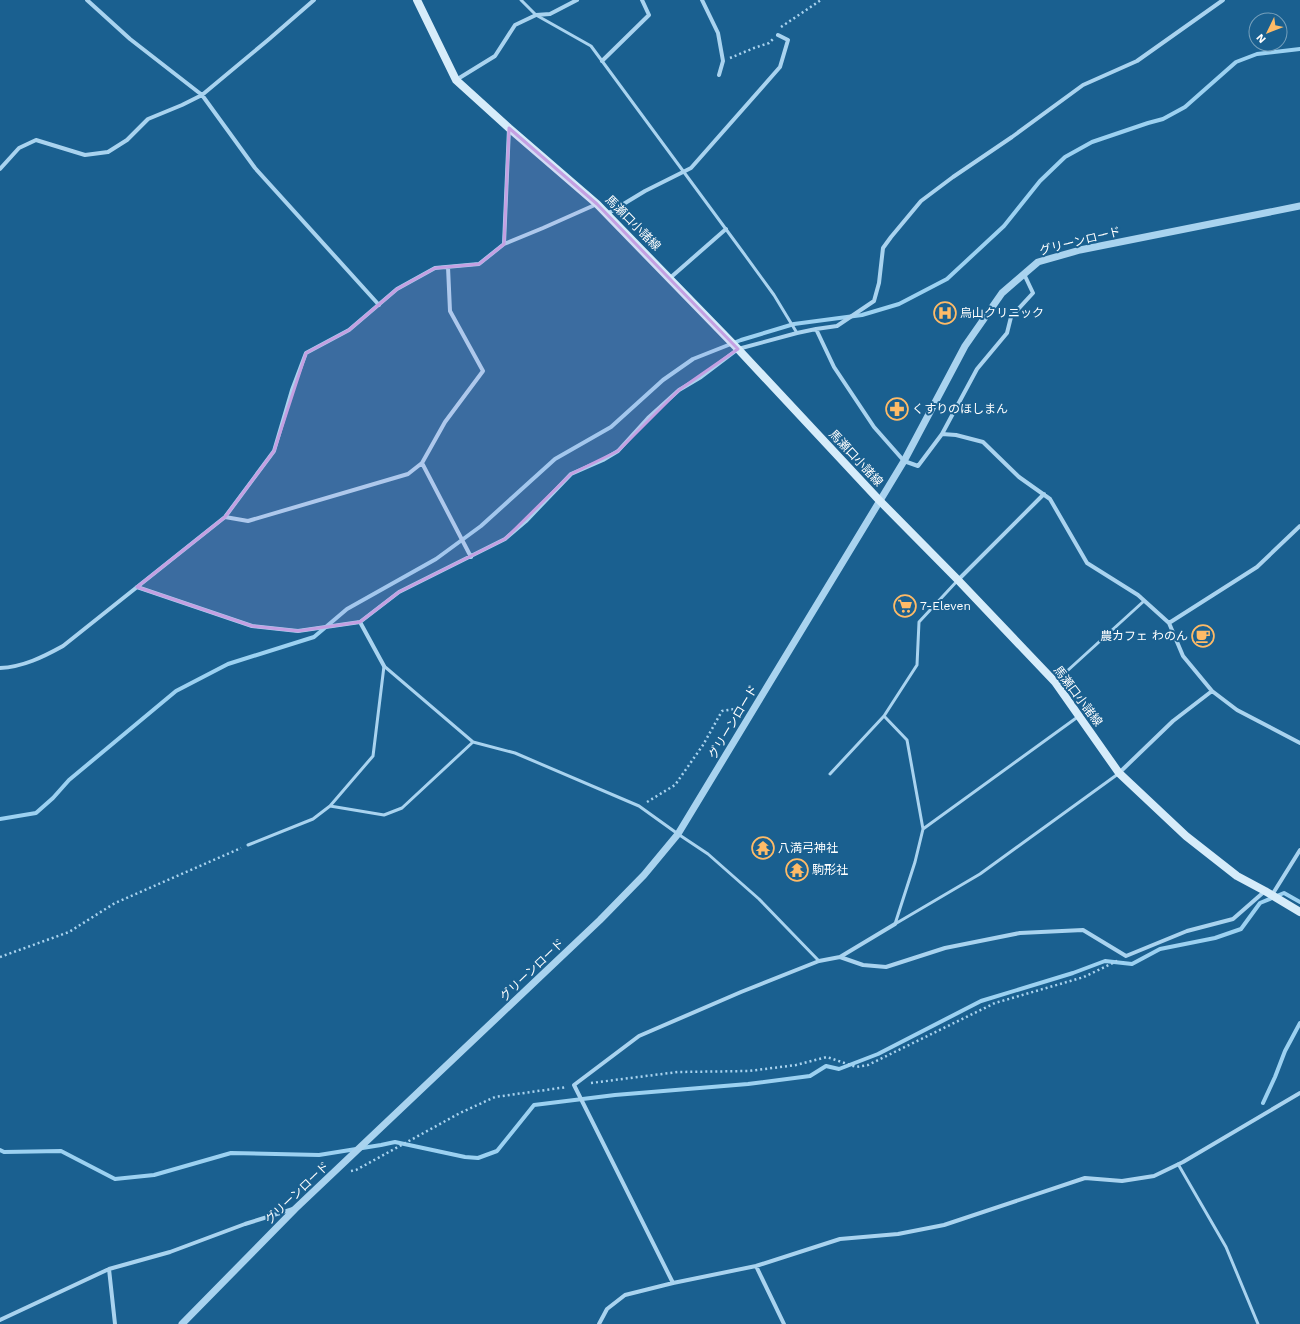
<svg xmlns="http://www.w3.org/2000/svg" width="1300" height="1324" font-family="'Work Sans','Noto Sans JP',sans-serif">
<rect width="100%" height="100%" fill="#1a6090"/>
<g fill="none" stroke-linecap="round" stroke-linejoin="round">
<!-- stream -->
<path stroke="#9cd1f1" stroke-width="4" d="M0 819 36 813 53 798 69 780 176 691 228 664 314 637 347 609 436 559 481 526 555 459 611 427 663 380 693 359 741 340 794 324 862 315 899 304 947 279 1004 226 1040 181 1065 157 1092 142 1148 123 1163 119 1185 107 1236 62 1257 54 1300 49
M1263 1103 1275 1077 1285 1051 1300 1023
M0 1150 4 1152 61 1151 115 1179 154 1175 231 1153 319 1155 381 1145 395 1142 465 1157 478 1158 497 1151 534 1105 615 1095 748 1084 810 1076 826 1066 839 1069 878 1054 981 1001 1073 973 1105 961 1132 964 1160 949 1215 938 1241 929 1260 903 1284 893 1300 902"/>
<!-- path -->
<path stroke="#a9d3ef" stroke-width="2.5" stroke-dasharray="2 3" stroke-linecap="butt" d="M781 27 821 0
M730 58 754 48 769 43 773 39
M647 802 675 785 703 745 722 711 734 709 741 713
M0 957 69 932 115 903 241 848
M591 1083 678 1072 749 1071 796 1065 827 1057 856 1067 868 1065 995 1003 1084 977 1119 960
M351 1171 356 1170 460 1113 495 1097 567 1087"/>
<!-- service -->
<path stroke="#a9d3ef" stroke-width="3" d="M521 0 536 15 591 46 742 251 774 295 797 333
M384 666 473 742
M1055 682 1144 601
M884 716 907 740 923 829 915 862 895 924
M830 774 884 716 917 665 919 622 958 580
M330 806 384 815 402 808 473 742 515 753 639 806 678 834 708 854 759 899 819 961
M923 829 1079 716
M248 845 313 819 330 806 373 756 384 666
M895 924 980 874 1118 774
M1178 1164 1226 1247 1258 1324"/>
<!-- minor -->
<path stroke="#a9d3ef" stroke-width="4" d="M87 0 130 39 202 95 255 168 379 305
M702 0 718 33 723 61 719 75
M602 61 649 15 642 0
M456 80 495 56 515 25 536 15 550 14 577 0
M0 169 19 148 36 140 85 155 108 152 127 140 148 119 182 105 202 95 268 40 314 0
M607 214 645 191 691 168 780 67 788 40 778 35
M504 244 509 128
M670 278 726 229
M816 329 834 367 874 427 904 461 918 466 942 434 956 435 983 442 1019 477 1050 499 1087 563 1138 595 1169 623 1183 656 1212 691 1237 710 1300 743
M942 434 977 369 1007 333 1011 317 1033 293 1024 274
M422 463 471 557
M225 517 248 521 408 474 422 463 445 422 483 371 450 311 448 267
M958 580 1044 494
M137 587 252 626 298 631 360 622 399 592 505 539 526 521 571 474 603 460 618 451 648 418 679 390 701 377 738 349 797 333 816 329 837 326 874 301 879 283 883 248 891 237 921 201 953 177 1012 137 1083 85 1137 61 1223 0
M360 622 384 666
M1169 623 1257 567 1300 526
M0 668C23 667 43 657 63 646L225 517 274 451 292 390 306 353 349 330 397 289 435 268 479 264 504 244 543 228 597 204
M1119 773 1173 721 1212 691
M1272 895 1300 850
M840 957 863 965 886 967 945 948 1020 933 1083 930 1126 956 1187 931 1233 919 1265 891
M756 1266 784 1324
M109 1269 115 1324
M673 1283 574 1085 639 1036 741 992 819 961 840 957 895 924
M0 1320 109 1269 170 1252 245 1224 293 1209
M599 1324 607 1309 625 1295 673 1283 756 1266 840 1239 898 1234 944 1225 1085 1178 1122 1181 1154 1176 1183 1162 1300 1093"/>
<!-- tertiary -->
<path stroke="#a9d3ef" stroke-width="7" d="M182 1324 295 1209 600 920 644 875 678 834 904 461 965 346 1002 293 1038 262 1080 250 1300 206"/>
<!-- secondary -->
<path stroke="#d6ecfa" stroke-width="8" d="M417 0 456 80 509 128 597 204 738 349 879 500 958 580 1055 682 1119 773 1186 836 1237 876 1265 891 1300 912"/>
</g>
<!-- marked area -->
<path fill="#c4a0e2" fill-opacity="0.2" stroke="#c4a0e2" stroke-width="3" stroke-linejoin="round" d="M509 128 597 204 738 349 679 390 618 451 571 474 505 539 399 592 360 622 298 631 252 626 137 587 225 517 274 451 306 353 349 330 397 289 435 268 479 264 504 244Z"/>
<!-- icons -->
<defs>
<g id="hospital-ring" transform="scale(1.15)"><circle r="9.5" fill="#1a6090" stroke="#ffbb67" stroke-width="1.5"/><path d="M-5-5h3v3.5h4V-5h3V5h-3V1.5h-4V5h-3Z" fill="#ffbb67"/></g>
<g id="pharmacy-ring" transform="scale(1.15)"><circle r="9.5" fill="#1a6090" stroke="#ffbb67" stroke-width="1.5"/><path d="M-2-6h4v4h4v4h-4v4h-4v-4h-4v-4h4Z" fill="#ffbb67"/></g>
<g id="supermarket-ring" transform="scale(1.15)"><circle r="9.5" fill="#1a6090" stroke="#ffbb67" stroke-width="1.5"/><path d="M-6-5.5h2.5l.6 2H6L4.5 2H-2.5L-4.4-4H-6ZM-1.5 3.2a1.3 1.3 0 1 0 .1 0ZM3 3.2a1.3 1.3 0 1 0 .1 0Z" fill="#ffbb67"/></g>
<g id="cafe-ring" transform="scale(1.15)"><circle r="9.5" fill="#1a6090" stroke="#ffbb67" stroke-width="1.5"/><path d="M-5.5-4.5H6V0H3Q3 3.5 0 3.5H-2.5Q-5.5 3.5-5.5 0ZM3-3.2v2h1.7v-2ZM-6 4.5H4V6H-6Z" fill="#ffbb67"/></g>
<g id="temple-ring" transform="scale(1.15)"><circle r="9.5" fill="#1a6090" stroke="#ffbb67" stroke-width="1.5"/><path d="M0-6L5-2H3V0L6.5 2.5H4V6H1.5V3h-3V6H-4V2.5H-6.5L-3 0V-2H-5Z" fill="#ffbb67"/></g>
</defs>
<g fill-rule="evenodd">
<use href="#hospital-ring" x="945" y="313"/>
<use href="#pharmacy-ring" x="897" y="409"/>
<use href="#supermarket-ring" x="905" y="606"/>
<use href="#cafe-ring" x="1203" y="636"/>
<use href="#temple-ring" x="763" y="848"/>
<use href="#temple-ring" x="797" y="870"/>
</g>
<g text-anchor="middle" stroke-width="4" stroke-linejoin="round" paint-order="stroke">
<!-- street labels -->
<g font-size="12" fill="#fff" stroke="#1a6090">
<text transform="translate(633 223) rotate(45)" y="4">馬瀬口小諸線</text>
<text transform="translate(1080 241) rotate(-14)" y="4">グリーンロード</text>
<text transform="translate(856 458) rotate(47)" y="4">馬瀬口小諸線</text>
<text transform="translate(1078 696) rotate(53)" y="4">馬瀬口小諸線</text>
<text transform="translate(733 722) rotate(-59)" y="4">グリーンロード</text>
<text transform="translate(532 970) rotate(-44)" y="4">グリーンロード</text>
<text transform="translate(297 1193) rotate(-44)" y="4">グリーンロード</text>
</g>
<!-- poi labels -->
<g font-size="12" fill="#fff" stroke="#1a6090" text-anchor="start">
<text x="960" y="317">烏山クリニック</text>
<text x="912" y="413">くすりのほしまん</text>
<text x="920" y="610">7-Eleven</text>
<text x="1188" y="640" text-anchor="end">農カフェ わのん</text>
<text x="778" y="852">八満弓神社</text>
<text x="812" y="874">駒形社</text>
</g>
</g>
<!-- north arrow -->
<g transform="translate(1268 32) rotate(227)"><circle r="19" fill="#1a6090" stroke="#76a0bc"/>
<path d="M0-3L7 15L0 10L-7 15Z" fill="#ffbb67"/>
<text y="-6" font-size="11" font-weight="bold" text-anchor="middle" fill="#ffffff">N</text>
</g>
</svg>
